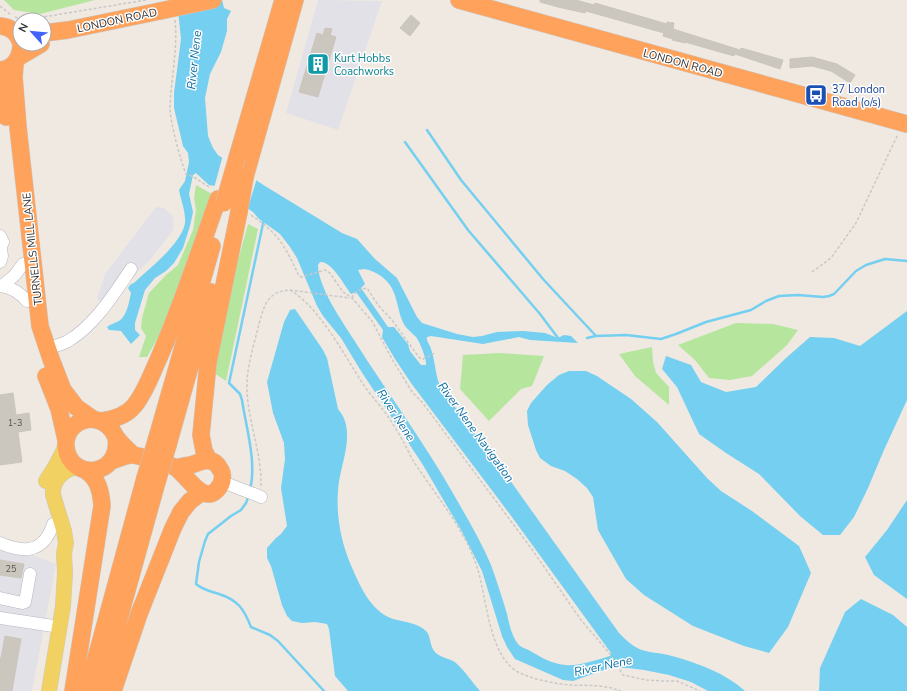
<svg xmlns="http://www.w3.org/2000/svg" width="907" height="691" font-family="'Nunito Sans',sans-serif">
<rect width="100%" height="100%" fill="#efe9e1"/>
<!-- industrial -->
<path fill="#e3e1e8" d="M318 0 382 1 338 130 286 113Z
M156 207 164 208 173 216 174 229 150 260 126 283 110 311 97 299 105 274Z
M0 543 56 564 32 691H0Z"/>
<!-- green -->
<path fill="#b6e59e" d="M4 0H95L40 14 14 10Z
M196 185 212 194 202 227 160 334 147 357H139L146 336 141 328 142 318 149 293 166 275 178 265 193 230 196 210 194 198Z
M248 224 258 229 226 381 214 373 230 290Z
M736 323 773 324 798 330 787 345 752 376 730 380 709 378 695 360 678 345Z
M652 347 653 361 656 373 669 387V405L635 376 619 354Z
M500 353 544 356 532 386 521 389 489 421 460 389 463 355Z"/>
<!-- water -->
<path fill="#75cff0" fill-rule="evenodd" d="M177 0H222L224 8 231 11 227 19V31L221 52 210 74 205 98 208 136 213 148 218 155 265 186 342 233 357 239 375 259 397 278 417 317 422 323 457 334 473 337 482 336 497 332 523 331 545 333 558 338 564 335 571 336 578 343 530 340 519 337 483 344 431 336 427 337C426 342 430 344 431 349 436 363 435 378 442 390L499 465 619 633C626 640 633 647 642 650 651 653 662 653 672 656 698 663 725 673 745 691H708L691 682 669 675 644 670 628 668H609L573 681 563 680 515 659 507 647 502 636 482 571 461 530 423 465 361 371 341 338 323 316 317 306 297 258 290 247 280 234 259 219 253 212 215 186 209 185 197 174 196 173 193 175 189 194 193 212 190 226 183 248 174 263 166 271 155 278 145 290 135 323V330L140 335 131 344 121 331 109 330 107 327C111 324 115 323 119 321 127 316 129 302 131 293L128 288 130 285 135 282C149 269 182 243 185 223 186 212 181 201 179 190L185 181 189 162 188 153 183 146 174 108V93L181 39ZM320 262C332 261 344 285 351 294L356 292 383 330 382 337 395 359 411 383 509 513 611 653 610 656C575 666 565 672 532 652 528 649 522 648 519 645 512 638 509 623 507 614 502 598 497 581 491 565 481 541 467 518 454 495 424 442 387 392 354 340 342 321 318 287 318 265ZM364 269C371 270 376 273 381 276 400 290 395 309 405 326 408 330 412 333 416 337 420 342 427 360 426 365H421L410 351 408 344 394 327H388L361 288 365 284 358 270Z
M295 309 323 350 327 358 338 409C358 432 339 465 338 491 336 515 341 541 350 563 359 584 370 611 393 619 404 622 419 623 427 632 431 638 430 647 435 652 440 658 450 658 456 663 465 671 472 682 480 691H348L335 676 329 629 327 624 315 622 302 623 292 621 287 616 282 605 271 566 267 558V548L276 538 281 534 287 526 281 488 285 459 284 443 273 413 267 382 284 322 290 310Z
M907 311V400L884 450 868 488 854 517 840 535H823L800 516 759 474 726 453 699 434 677 387 662 369 666 356 691 365 701 382 726 392 756 387 786 358 810 337 834 338 860 346Z
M569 371H586L597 376 631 399 657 422 707 478 721 491 752 511 799 546 811 573 788 627 769 653 744 646 693 626 644 595 626 579 598 530 593 497 587 488 577 479 565 471 551 466 540 458 536 450 528 425 527 411 531 403 547 385 559 375Z
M907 500V599L874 575 865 557 887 530Z
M861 599 893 615 907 627V691H819L820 668 845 612Z"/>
<!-- pier -->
<path fill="#efe9e1" d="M223 155 257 178 247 211 214 188Z"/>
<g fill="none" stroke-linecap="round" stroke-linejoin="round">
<!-- stream -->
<path stroke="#75cff0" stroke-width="2.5" d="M427 130 461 180 543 279 596 336
M405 142 468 230 540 314 558 338
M587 338 596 336 626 335 661 339 676 334 706 322 751 310 766 301 779 296 798 295 823 297 829 296 834 294 856 271 866 265 885 259 907 261
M250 489C257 463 246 427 242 400L240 394 229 383 264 219
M249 495 246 503 241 510 231 516 208 534 205 541 199 562 196 584C203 590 210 591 219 594 238 600 244 609 251 627L270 635 278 641 324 691"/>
</g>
<!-- building -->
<path fill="#cbc7bf" stroke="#cbc5ba" d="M540 0H576L594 5 595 3 667 24V22L674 23 673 29 740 50 741 48 783 60 780 69 735 54 734 56 685 42V43L672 40 673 39 663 36 664 33 586 11 585 13 558 7 540 2Z
M411 15 420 23 410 36 400 28Z
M325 28 332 29 330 35 336 37 318 97 299 92 317 33 323 35Z
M812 57 837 64 855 75 850 83 831 71 812 66 790 68V59Z
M13 393 16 415 29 413 31 430 18 432 22 462 0 465V395Z
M0 560 24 564 21 578 0 575Z
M5 636 21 639 12 691H0V658H1Z"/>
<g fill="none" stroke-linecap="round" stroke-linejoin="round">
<!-- minor casing -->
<g stroke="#b4b7c1" stroke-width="13">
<path id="minor" d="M0 236 3 242 0 249
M0 262 2 256 1 249
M0 286C11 287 20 293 27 301
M2 286 15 275 23 264
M47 348C53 346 62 345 68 341 95 325 114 294 131 269
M222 481C235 488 248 491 261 497
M0 543C25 554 44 552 53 524
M0 598 22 603 25 602 30 574
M0 618 60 627"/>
</g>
<!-- major casing -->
<g stroke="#c9c9c9" stroke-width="16">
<path id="major" d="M46 481 55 467 66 446
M49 691 63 606 65 573 64 553 66 543 64 531 53 495C52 480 64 468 79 467"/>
</g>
<!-- highway casing -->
<g stroke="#c9c9c9" stroke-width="18">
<path id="highway" d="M459 0 907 124
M0 26C10 27 17 32 20 41
M44 33 68 30 160 11
M19 57 41 44
M15 64 14 77 18 127 40 326 51 359 63 390 76 407 93 419
M0 70C14 69 21 57 21 44
M0 84 3 96 6 117
M237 158 283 0
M245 177 295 0
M46 376 59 409 66 440
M102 421C114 419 126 416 134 406 145 393 151 375 158 360 181 308 199 252 218 199
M116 437C122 477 70 482 66 447 65 438 69 430 75 425 87 416 102 418 111 429 113 431 114 434 116 437 120 443 127 449 133 455
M156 441 212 246
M168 445 211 292
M209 460 204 451 201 435 208 363 239 212
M111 461C118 459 125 455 132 455 137 455 172 465 176 468 188 476 206 511 221 484 223 479 223 473 220 469 214 457 204 460 194 464 188 466 182 466 176 468
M73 691 102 506C101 491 98 478 85 470
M87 691 145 478
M99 691 157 482
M113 691 139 614 173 528 181 512 190 501 202 492"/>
</g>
<!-- path -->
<path stroke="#c9c9c9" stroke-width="1.5" stroke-dasharray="3 2" stroke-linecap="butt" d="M0 6 11 15
M15 17 25 20 146 0
M175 20C178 49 171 78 170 107 170 122 180 159 186 174 197 177 201 183 211 188
M251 215C279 234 285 246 299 276L301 277 325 270 330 273 343 292 352 298 372 321 392 359 412 392 422 402 531 548 581 620 610 654 623 675 646 680 663 681H677L700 691
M812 272 831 258 856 223 898 134
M290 290C320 308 344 355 363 384 369 393 377 402 384 411 395 426 404 442 412 459 434 493 465 529 477 567 487 597 488 655 518 672 531 679 556 684 571 685 591 686 601 684 621 691
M352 298C354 292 360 289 367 288L378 305 392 320 418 356 421 359H423L435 353
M261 486C262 454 248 422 247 390 246 368 254 345 259 324 264 305 268 291 290 290L350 298"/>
<!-- minor -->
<use href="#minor" stroke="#fff" stroke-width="12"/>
<!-- major -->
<use href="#major" stroke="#f2d163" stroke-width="15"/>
<!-- highway -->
<use href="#highway" stroke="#ffa35c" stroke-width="17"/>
<!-- highway-bridge casing -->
<g stroke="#c9c9c9" stroke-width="18" stroke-linecap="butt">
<path id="highway-bridge" d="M160 11 213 0
M224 203 237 158
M239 212 245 177
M145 478 156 441
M157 482 168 445"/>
</g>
<!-- highway-bridge -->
<use href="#highway-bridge" stroke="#ffa35c" stroke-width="17"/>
</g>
<!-- icons -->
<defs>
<g id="building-square" transform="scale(1.15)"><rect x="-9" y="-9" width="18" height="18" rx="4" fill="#0f9aa8" stroke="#fff"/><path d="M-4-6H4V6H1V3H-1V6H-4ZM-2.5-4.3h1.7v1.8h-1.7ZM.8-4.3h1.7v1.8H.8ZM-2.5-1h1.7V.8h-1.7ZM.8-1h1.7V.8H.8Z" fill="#fff"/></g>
<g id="bus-square" transform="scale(1.15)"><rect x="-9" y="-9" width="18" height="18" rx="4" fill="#1a4fb4" stroke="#fff"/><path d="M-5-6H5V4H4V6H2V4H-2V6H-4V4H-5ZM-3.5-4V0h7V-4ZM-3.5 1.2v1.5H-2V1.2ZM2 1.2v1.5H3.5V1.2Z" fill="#fff"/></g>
</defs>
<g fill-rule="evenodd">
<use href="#building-square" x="318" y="64"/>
<use href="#bus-square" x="816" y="95"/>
</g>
<g text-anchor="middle" stroke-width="3" stroke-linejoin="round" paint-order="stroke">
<!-- number labels -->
<g font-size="9" fill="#555452">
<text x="15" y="426">1-3</text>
<text x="11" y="572">25</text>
</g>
<!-- street labels -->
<g font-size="11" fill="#2e2e2e" stroke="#fff">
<text transform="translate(117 20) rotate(-12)" y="4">LONDON ROAD</text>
<text transform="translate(683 63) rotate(15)" y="4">LONDON ROAD</text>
<text transform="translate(32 249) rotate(-96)" y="4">TURNELLS MILL LANE</text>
</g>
<!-- culture labels -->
<g font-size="11" fill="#0d838f" stroke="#fff" text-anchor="start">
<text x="334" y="62">Kurt Hobbs<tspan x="334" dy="13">Coachworks</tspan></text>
</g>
<!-- transit labels -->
<g font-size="11" fill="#164399" stroke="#fff" text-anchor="start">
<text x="832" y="93">37 London<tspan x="832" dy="13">Road (o/s)</tspan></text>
</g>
<!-- water labels -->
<g font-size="12" font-style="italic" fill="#0d6fa3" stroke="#fff">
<text transform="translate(194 60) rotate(-84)" y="4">River Nene</text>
<text transform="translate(396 415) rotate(57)" y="4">River Nene</text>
<text transform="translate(476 432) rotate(54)" y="4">River Nene Navigation</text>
<text transform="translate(603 666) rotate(-12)" y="4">River Nene</text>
</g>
</g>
<!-- north arrow -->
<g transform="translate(32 32) rotate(297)"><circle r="19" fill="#ffffff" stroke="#ababab"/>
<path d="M0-3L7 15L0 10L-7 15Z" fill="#4264fb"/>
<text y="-6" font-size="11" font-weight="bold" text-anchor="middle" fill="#2e2e2e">N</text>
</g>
</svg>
